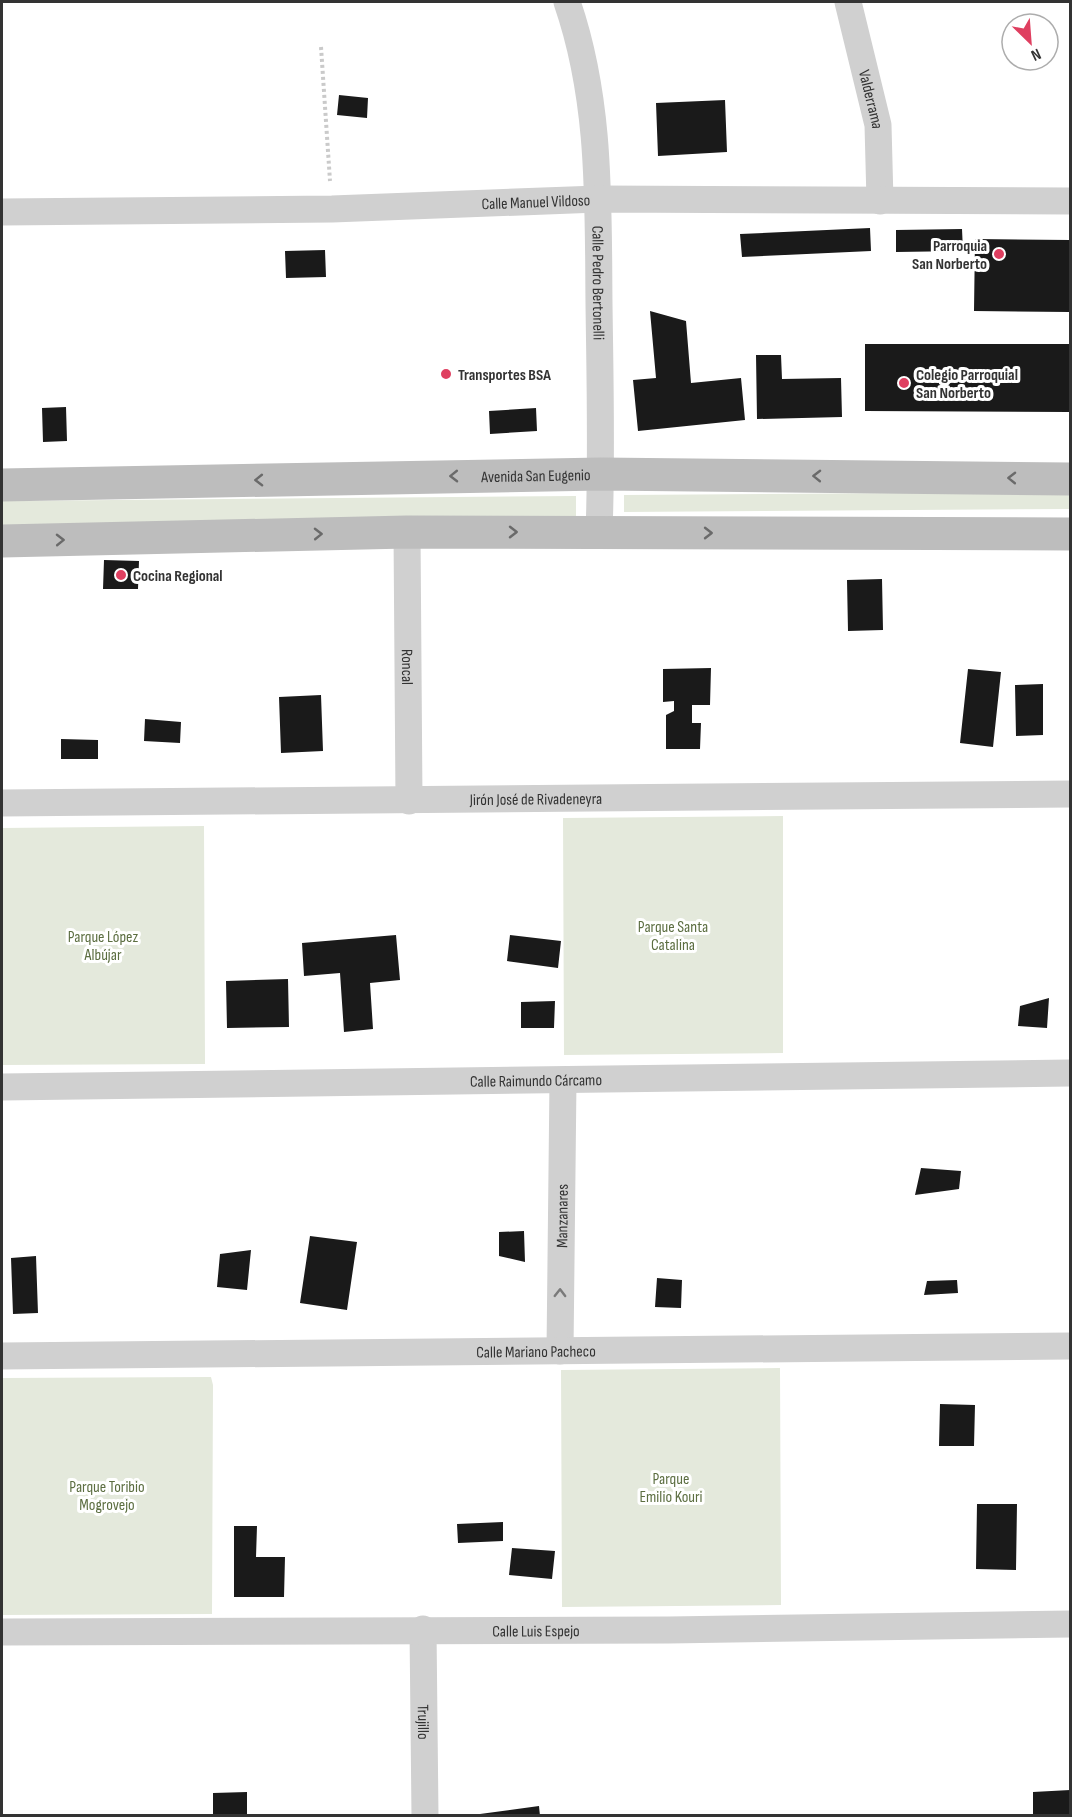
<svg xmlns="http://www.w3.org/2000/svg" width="1072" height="1817" font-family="'Sofia Sans Condensed',sans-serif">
<rect width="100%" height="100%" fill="#fff"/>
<!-- green -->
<path fill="#e4e9dc" d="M1070 492V509L624 512V495Z
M576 496V523L2 528V501Z
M783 816V1053L564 1055 563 818Z
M204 826 205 1064 2 1065V828Z
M780 1368 781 1605 562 1607 561 1370Z
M211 1377 213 1385 212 1614 2 1615V1378Z"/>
<!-- building -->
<path fill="#1a1a1a" d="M339 95 368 98 367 118 337 115Z
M725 100 727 152 658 156 656 103Z
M870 228 871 251 742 257 740 234Z
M962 229 963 251 896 252V230Z
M975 239 1070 240V312L974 311Z
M325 250 326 277 286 278 285 251Z
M650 311 686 321 691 383 741 378 745 420 638 431 633 380 656 378Z
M865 344H1070V412L865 411Z
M756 355H781L782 379 841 378 842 417 757 419Z
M66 407 67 441 43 442 42 408Z
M536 408 537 431 490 434 489 411Z
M104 560 139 561 138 589H103Z
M882 579 883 630 848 631 847 580Z
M711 668 710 705H692V723H701L700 749H666V715L674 711V701L663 702V669Z
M968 669 1001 672 993 747 960 743Z
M1043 684V735L1016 736 1015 685Z
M321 695 323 751 281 753 279 697Z
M145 719 181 722 180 743 144 741Z
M61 739 98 740V759H61Z
M396 935 400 980 370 983 373 1029 344 1032 340 973 304 976 302 943Z
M510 935 561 941 558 968 507 961Z
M288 979 289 1027 227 1028 226 981Z
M1049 998 1047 1028 1018 1026 1020 1006Z
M555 1001 554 1028H521V1002Z
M921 1168 961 1171 959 1189 915 1195Z
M524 1231 525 1262 499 1256V1232Z
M310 1236 357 1242 347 1310 300 1303Z
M251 1250 247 1290 217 1287 220 1254Z
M36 1256 38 1313 13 1314 11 1258Z
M657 1278 682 1280 681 1308 655 1307Z
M957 1280 958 1293 924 1295 927 1281Z
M940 1404 975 1405 974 1446H939Z
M977 1504H1017L1016 1570 976 1569Z
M503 1522V1541L458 1543 457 1524Z
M234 1526H257L256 1557H285L284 1597H234Z
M512 1548 555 1551 552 1579 509 1575Z
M1070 1790V1816H1033V1792Z
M247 1792V1816H213V1793Z
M539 1806 540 1816H480V1814Z"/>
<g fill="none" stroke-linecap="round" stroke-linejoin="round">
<!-- path -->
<path stroke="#cacaca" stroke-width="4" stroke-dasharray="3 3" stroke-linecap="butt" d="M321 47 330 181"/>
<!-- street -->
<g stroke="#d0d0d0" stroke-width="27">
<path id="s1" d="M567 2C601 100 598 201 599 304 600 380 602 456 599 532"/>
<path id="s2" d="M848 2 878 125 880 201"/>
<path id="s3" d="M2 212 332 209 598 199 1070 201"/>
<path id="s4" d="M407 532 409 801"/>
<path id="s5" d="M2 803 1070 794"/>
<path id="s6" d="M2 1087 1070 1073"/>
<path id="s7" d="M560 1351 563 1080"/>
<path id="s8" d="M2 1356 1070 1346"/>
<path id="s9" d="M423 1629 425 1816"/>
<path id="s10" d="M2 1632 669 1630 1070 1624"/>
</g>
<!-- secondary -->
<g stroke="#bdbdbd" stroke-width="33">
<path id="s11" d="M2 485 601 474 1070 479"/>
<path d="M2 541 407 532 1070 534"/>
</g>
</g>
<!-- one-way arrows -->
<defs><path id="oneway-chevron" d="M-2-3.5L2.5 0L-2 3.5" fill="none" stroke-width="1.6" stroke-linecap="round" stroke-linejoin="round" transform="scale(1.5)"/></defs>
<g stroke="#6a6a6a">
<use href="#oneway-chevron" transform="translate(454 476) rotate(179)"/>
<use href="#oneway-chevron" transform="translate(817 476) rotate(-179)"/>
<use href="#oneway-chevron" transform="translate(1012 478) rotate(-179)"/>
<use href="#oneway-chevron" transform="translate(259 480) rotate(179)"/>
<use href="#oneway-chevron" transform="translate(513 532)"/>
<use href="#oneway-chevron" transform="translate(708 533)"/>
<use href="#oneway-chevron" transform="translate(318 534) rotate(-1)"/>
<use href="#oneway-chevron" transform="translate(60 540) rotate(-1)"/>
</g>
<use stroke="#7a7a7a" href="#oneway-chevron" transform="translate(560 1293) rotate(-89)"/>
<!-- markers -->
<g fill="#df3f60" stroke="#fff" stroke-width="2">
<circle cx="999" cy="254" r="6"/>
<circle cx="446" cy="374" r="6"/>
<circle cx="904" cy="383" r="6"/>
<circle cx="121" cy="575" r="6"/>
</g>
<g text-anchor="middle" stroke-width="6" stroke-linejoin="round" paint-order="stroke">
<!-- street labels -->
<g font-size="16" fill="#333" stroke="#fff">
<text dy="6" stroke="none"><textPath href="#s2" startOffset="100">Valderrama</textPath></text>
<text dy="6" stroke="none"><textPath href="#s3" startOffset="534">Calle Manuel Vildoso</textPath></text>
<text dy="6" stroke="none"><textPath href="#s1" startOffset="284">Calle Pedro Bertonelli</textPath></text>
<text dy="6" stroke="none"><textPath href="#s11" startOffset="534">Avenida San Eugenio</textPath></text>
<text dy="6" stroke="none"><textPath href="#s4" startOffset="135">Roncal</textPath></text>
<text dy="6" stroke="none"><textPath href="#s5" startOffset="534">Jirón José de Rivadeneyra</textPath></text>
<text dy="6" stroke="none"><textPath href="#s6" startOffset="534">Calle Raimundo Cárcamo</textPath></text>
<text dy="6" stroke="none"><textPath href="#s7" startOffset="135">Manzanares</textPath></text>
<text dy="6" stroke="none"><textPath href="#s8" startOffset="534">Calle Mariano Pacheco</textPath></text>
<text dy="6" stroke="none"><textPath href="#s10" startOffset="534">Calle Luis Espejo</textPath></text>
<text dy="6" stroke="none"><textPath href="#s9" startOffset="93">Trujillo</textPath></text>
</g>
<!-- poi labels -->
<g font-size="16" font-weight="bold" fill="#333" stroke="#fff" text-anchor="start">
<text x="987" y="251" text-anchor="end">Parroquia<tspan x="987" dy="18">San Norberto</tspan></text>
<text x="458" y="380">Transportes BSA</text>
<text x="916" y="380">Colegio Parroquial<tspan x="916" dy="18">San Norberto</tspan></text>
<text x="133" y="581">Cocina Regional</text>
</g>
<!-- park labels -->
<g font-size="16" fill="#5c6e41" stroke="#fff">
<text x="673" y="932">Parque Santa<tspan x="673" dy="18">Catalina</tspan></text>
<text x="103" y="942">Parque López<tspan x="103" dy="18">Albújar</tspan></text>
<text x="671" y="1484">Parque<tspan x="671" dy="18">Emilio Kouri</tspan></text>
<text x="107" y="1492">Parque Toribio<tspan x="107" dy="18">Mogrovejo</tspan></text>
</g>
</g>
<!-- border -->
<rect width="1072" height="1817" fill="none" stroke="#333333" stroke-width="6"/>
<!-- north arrow -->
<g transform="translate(1030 42) rotate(155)"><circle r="28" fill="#ffffff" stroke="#adadad" stroke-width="1.5"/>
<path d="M0-4.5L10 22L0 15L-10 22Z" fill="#df3f60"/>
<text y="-9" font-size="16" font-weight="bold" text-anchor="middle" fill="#333333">N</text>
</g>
</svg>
